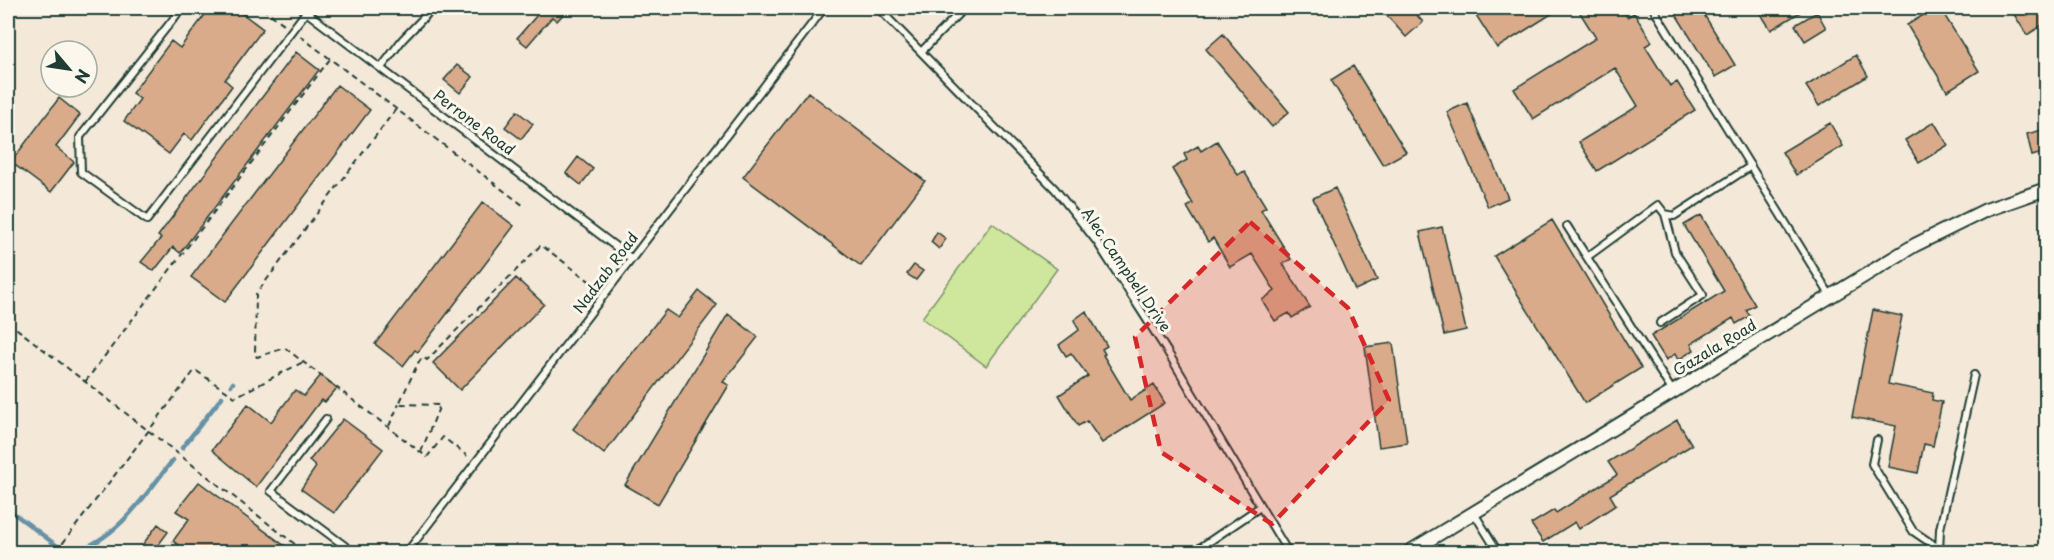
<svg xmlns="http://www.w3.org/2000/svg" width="2054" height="560" font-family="'Playpen Sans',sans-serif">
<rect width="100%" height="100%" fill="#f4e8d9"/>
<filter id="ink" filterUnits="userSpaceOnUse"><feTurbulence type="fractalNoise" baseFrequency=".0167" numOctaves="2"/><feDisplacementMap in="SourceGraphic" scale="12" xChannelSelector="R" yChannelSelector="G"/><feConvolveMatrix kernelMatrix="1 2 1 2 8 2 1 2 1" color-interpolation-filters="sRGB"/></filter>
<g filter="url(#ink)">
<!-- green -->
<path fill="#cfe79c" stroke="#779268" stroke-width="1.5" d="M992 223 1057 269 986 366 922 318Z"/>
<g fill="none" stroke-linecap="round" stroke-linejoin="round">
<!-- stream -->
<path stroke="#6592a6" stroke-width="4.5" d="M231 385 233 383
M182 448 222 397
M8 509 56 545
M66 551 68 552
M73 552C118 539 145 495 173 460"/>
</g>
<!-- building -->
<path fill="#d9ab8b" stroke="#1f3d34" stroke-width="1.5" d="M210 8H235L263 29 225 80 232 86 192 140 184 134 169 154 124 121 140 99 132 93 171 41 180 48Z
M528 8H569L557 21 552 17 527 46 517 38 537 15Z
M1380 8H1410L1423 22 1406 37Z
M1488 8H1561L1497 48 1476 15Z
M1577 8H1621L1627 17 1634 13 1652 42 1645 46 1670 86 1677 82 1695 110 1597 171 1579 142 1638 106 1615 68 1533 119 1514 89 1596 38Z
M1672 8H1700L1735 65 1715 77Z
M1757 8H1807L1771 30Z
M1935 8H1940L1979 71 1947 91 1907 25Z
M2010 8H2046V23L2027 35Z
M1817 12 1826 28 1805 41 1795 25Z
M1223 34 1289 112 1272 127 1206 49Z
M296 52 319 70 180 253 173 247 154 271 141 262 161 238 158 236Z
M1856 55 1868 76 1819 106 1806 86Z
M457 65 473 77 460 93 444 80Z
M1353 66 1406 152 1383 165 1331 80Z
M337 85 370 110 225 302 191 277Z
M808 92 925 181 861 266 743 177Z
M59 98 80 115 56 147 74 162 51 192 11 162Z
M1467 103 1508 198 1488 207 1447 112Z
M517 111 533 124 521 139 505 127Z
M1934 122 1948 145 1919 163 1905 140Z
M1830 123 1843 146 1796 175 1782 152Z
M2046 129V152L2032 156 2027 134Z
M1217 141 1238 175 1244 171 1266 207 1261 210 1291 259 1283 264 1310 307 1292 318 1289 313 1275 321 1262 300 1275 291 1252 254 1230 267 1213 238 1208 242 1187 207 1193 204 1172 169 1187 160 1184 154 1198 146 1201 151Z
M578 157 593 169 581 185 566 173Z
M1335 188 1377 280 1355 290 1313 198Z
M483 202 514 226 418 352 415 350 403 366 375 344Z
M1701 215 1755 305 1746 310 1750 316 1736 324 1733 318 1691 344 1694 350 1678 360 1675 354 1666 360 1651 336 1724 291 1684 225Z
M1552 220 1641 368 1585 403 1494 256Z
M1442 227 1466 330 1444 335 1420 232Z
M937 232 946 239 939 249 931 242Z
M914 265 923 271 916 280 907 274Z
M516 278 544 304 460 390 433 363Z
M699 291 717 305 604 454 573 429 666 310 678 318Z
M1873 310 1902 316 1888 384 1933 393 1932 400 1942 402 1933 446 1924 444 1918 473 1888 467 1896 426 1852 417Z
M1086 311 1107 346 1102 349 1105 354 1103 355 1130 400 1154 385 1165 403 1102 443 1087 421 1078 426 1059 395 1088 376 1071 353 1066 356 1059 345 1079 330 1074 320Z
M728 314 758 337 723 382 729 385 658 504 625 485Z
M1393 343 1407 443 1379 447 1365 347Z
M321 375 337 388 325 402 321 400 256 487 212 450 248 404 271 422 295 390 304 396Z
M343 419 383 449 334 513 301 489 316 467 309 461Z
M1677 420 1692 445 1610 495 1616 505 1579 529 1575 522 1543 542 1531 524 1554 510 1556 513 1617 475 1608 462Z
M199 482 293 552H189L173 541 189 519 176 511Z
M158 524 168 532 153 552H137Z"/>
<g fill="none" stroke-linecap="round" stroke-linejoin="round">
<!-- service casing -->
<g stroke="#1f3d34" stroke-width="10">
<path id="service" d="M182 8 80 137 81 172 147 220 309 8
M301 8 632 259
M878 8 1055 189 1097 242 1167 351 1288 552
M1653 8 1830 295
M921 52 964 8
M381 68 402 40 433 8
M1567 226 1673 392
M1587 257 1658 205 1665 214 1674 216 1751 166
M1660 323 1703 295 1675 252 1665 214
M326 419 271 491 353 552
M1877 440 1872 464 1913 531 1938 548
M1474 513 1498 552
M407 552 824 8
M1194 552 1260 507
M1939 552 1940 529 1974 375"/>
</g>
<!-- minor casing -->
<g stroke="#1f3d34" stroke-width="16">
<path id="minor" d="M1409 552 1915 245 1986 210 2046 189"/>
</g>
<!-- path -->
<path stroke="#1f3d34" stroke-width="2" stroke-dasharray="6 4.5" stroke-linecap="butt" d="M262 8 284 24
M300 36 524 206
M396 109 256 294 255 355 257 357 285 348 427 457 443 437 467 456
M8 232V234
M8 322 305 552
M85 382 330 59
M389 426 399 404
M421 452 440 405 399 404 418 363 423 357 427 360 541 245 596 286
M56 552 195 370 235 397 303 362"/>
<!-- service -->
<use href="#service" stroke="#fbf7ec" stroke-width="6"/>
<!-- minor -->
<use href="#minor" stroke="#fbf7ec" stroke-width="12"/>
</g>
</g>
<!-- marked area -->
<path fill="#d62828" fill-opacity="0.2" stroke="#d62828" stroke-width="4.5" stroke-dasharray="12 8" stroke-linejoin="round" d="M1250 222 1348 308 1389 400 1272 524 1161 452 1135 337Z"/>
<g text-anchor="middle" stroke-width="6" stroke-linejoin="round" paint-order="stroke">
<!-- street labels -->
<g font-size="15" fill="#1f3d34" stroke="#fbf7ec">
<text transform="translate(474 123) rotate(37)" y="5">Perrone Road</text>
<text transform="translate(1126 270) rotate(56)" y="5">Alec Campbell Drive</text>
<text transform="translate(606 273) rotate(-53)" y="5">Nadzab Road</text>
<text transform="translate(1715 348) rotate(-31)" y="5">Gazala Road</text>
</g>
</g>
<!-- margin -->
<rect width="2054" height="560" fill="none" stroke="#fbf7ec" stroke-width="30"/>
<rect x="15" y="15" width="2024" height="530" fill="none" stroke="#1f3d34" stroke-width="2" filter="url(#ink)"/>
<!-- north arrow -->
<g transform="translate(69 69) rotate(119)"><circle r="28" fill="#fbf7ec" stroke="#a3ada2" stroke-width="1.5"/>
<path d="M0-4.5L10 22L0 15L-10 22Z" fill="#1f3d34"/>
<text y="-9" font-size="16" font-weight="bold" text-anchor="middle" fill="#1f3d34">N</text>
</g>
</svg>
